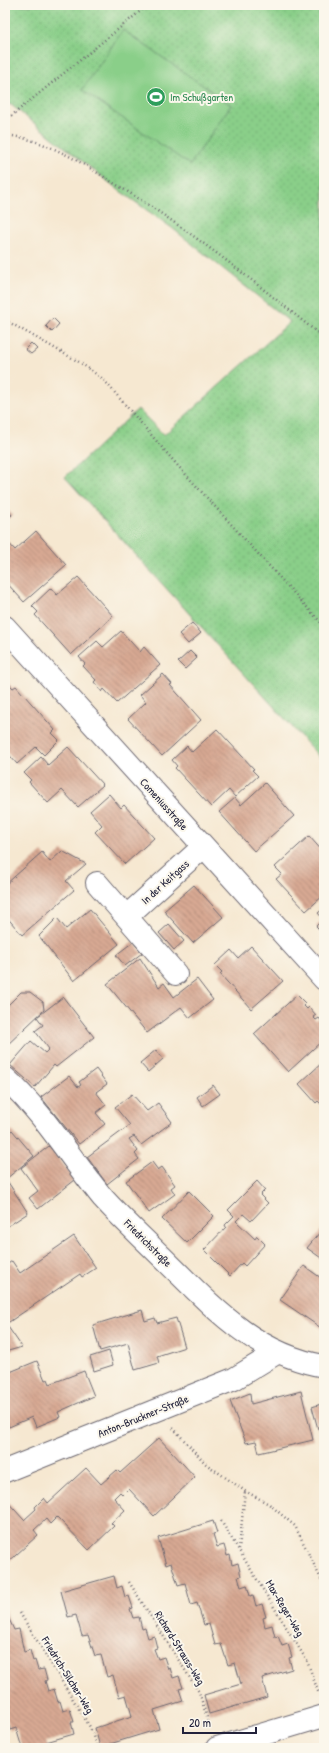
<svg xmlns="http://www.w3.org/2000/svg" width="329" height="1753" font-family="'Patrick Hand',sans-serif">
<defs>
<pattern id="green-dots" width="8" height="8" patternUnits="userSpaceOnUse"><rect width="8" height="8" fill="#8acf89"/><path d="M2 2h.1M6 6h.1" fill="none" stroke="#77b177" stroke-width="1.8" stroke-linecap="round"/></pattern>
<pattern id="building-back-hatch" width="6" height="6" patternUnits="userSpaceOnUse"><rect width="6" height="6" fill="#d8a993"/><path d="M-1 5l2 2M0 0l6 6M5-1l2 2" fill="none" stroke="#af8979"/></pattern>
</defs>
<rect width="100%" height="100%" fill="#fbf7ec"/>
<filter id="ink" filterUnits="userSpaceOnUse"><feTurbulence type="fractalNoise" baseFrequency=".025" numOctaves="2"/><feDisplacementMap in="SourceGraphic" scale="8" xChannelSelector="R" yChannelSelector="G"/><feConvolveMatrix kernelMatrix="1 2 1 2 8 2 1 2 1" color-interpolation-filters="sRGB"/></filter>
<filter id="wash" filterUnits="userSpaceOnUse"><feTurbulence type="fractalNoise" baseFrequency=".012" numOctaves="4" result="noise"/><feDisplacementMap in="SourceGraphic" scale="16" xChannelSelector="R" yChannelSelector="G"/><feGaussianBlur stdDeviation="0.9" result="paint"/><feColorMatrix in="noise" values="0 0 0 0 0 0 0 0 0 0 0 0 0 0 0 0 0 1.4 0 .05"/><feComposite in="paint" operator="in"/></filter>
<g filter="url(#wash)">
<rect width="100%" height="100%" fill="#f6e8d1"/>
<!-- green -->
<path fill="url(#green-dots)" stroke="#567862" d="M5 5H324V762L65 477 138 409 164 435 290 322 172 228 120 191 10 104 5 108Z"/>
<!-- pitch -->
<path fill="#8acf89" stroke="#567862" d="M123 30 231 105 190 165 82 90Z"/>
<g id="blocks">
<!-- building -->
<path fill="url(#building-back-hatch)" d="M53 318 59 324 52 332 46 326Z
M31 343 37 349 31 354 25 349Z
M5 507 12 515 5 521Z
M36 531 66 565 24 602 5 581V539L15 550Z
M78 577 113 616 71 655 35 615 38 612 32 606 51 588 57 595Z
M192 623 201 633 188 644 179 634Z
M121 631 140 652 144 647 160 665 117 703 104 689 102 692 94 682 96 680 83 666 85 664 79 657 97 641 103 647Z
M190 651 197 658 185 669 178 662Z
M163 674 172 684 170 685 201 720 162 756 128 719 146 702 140 695Z
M8 683 13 688 16 686 55 730 52 733 59 740 44 755 36 747 17 764 5 750V685Z
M217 729 254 769 252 770 258 776 235 797 229 790 211 807 175 768 177 766 172 760 187 746 192 752Z
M68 747 103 785 78 807 62 790 48 803 29 782 31 780 24 773 41 757 48 765Z
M265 783 294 816 254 851 219 812 235 798 241 805Z
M109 794 121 808 124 805 154 838 125 864 95 832 102 825 90 811Z
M309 836 324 853V895L306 911 276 879 282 874 275 867Z
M62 851 86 864 66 881 74 890 22 935 5 915V885L42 852 50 862Z
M194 885 223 917 193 943 164 911Z
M324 908V934L316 926 323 919 318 913Z
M90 909 119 944 74 981 39 936 57 918 66 929Z
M169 924 184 941 174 950 159 933Z
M133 942 142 953 125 966 116 955Z
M251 946 283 981 251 1009 220 974 222 972 215 965 231 950 238 958Z
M140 958 159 987 164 983 174 997 197 979 213 1000 190 1018 181 1007 147 1033 107 984Z
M21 992H30L43 1002 44 1010 5 1047V1008Z
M297 995 306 1004 304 1006 307 1009 309 1007 316 1015 313 1017 316 1020 319 1018 324 1024V1039L288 1072 254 1034Z
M63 997 94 1037 56 1067 54 1065 35 1087 10 1065 31 1041 45 1053 49 1049 35 1031 43 1025 37 1017Z
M156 1050 163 1059 148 1072 140 1063Z
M324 1061V1107L318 1101 316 1103 299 1084Z
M96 1069 107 1084 96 1092 106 1105 96 1113 105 1124 79 1144 41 1097 69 1076 78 1087 81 1085 79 1082Z
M213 1085 220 1094 203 1106 197 1097Z
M132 1094 147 1111 158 1103 172 1122 141 1145 134 1136 129 1139 138 1151 135 1154 139 1159 107 1184 87 1157 130 1125 115 1107Z
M5 1099 9 1103 5 1108Z
M12 1130 34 1156 6 1179 28 1213 5 1228V1136Z
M49 1146 75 1180 38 1209 29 1198 38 1191 21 1168Z
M152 1162 158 1170 162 1167 175 1185 171 1188 175 1194 149 1213 126 1181Z
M257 1181 265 1190 260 1195 268 1203 251 1221 243 1214 236 1221 255 1239 257 1236 265 1244 245 1266 242 1263 230 1276 204 1250 226 1227 225 1225 234 1216 228 1210Z
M189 1191 214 1216 187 1243 162 1219Z
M324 1227V1260L307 1248Z
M74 1236 96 1268 82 1277 80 1274 6 1324 22 1347 5 1352V1266L12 1261 20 1273Z
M304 1266 324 1280V1330L280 1300Z
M142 1310 145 1321 155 1318 157 1323 176 1318 185 1347 157 1356 159 1363 135 1370 128 1343 100 1351 93 1325Z
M109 1351 113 1365 94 1371 90 1357Z
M37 1361 45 1380 48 1379 50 1384 84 1371 94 1396 58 1412 60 1417 36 1427 32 1417 9 1427 5 1417V1371L9 1369 10 1372Z
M301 1391 313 1440 259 1453 256 1441 246 1443 230 1401 250 1393 251 1404Z
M324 1403V1428L318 1429 312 1407Z
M159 1438 195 1477 154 1516 129 1489 123 1495 120 1492 114 1498 125 1510 111 1523 114 1526 89 1550 57 1517 50 1524 46 1519 34 1530 38 1535 5 1565V1499L24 1520 36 1509 35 1507 44 1498 48 1503 86 1468 101 1484 117 1470 120 1473Z
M213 1521 217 1533 213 1534 217 1547 224 1545 227 1556 230 1555 232 1565 238 1563 241 1576 238 1577 241 1587 247 1585 250 1596 253 1595 256 1606 262 1604 266 1617 263 1618 265 1627 272 1625 275 1637 278 1636 282 1646 288 1644 292 1657 289 1658 292 1669 262 1678 267 1697 209 1714 204 1695 241 1684 235 1663 228 1665 221 1644 215 1645 209 1624 204 1625 197 1603 191 1605 185 1583 178 1585 171 1563 166 1565 158 1538Z
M114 1576 117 1588 122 1586 125 1597 129 1596 133 1608 130 1609 133 1618 139 1617 142 1629 145 1628 148 1638 154 1636 157 1648 154 1649 158 1659 164 1657 168 1669 170 1668 173 1678 179 1676 183 1688 179 1689 183 1701 154 1710 159 1729 100 1747 95 1728 132 1716 126 1695 119 1697 113 1675 107 1677 101 1655 95 1656 88 1635 82 1636 76 1615 68 1617 61 1591Z
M5 1610 14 1630 19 1629 24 1652 30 1650 33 1661 35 1660 38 1670 44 1669 47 1680 45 1681 48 1691 54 1689 58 1702 60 1701 63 1711 70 1709 74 1722H71L74 1734 46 1742 48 1748H22L16 1728 10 1730 5 1713Z"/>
</g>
</g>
<g filter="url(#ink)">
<use href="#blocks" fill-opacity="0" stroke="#6c6770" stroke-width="1"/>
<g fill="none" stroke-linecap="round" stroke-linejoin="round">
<!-- street casing -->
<g stroke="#6c6770" stroke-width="24">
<path id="street" d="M5 627 324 979
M97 883 176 974
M127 916 203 847
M5 1078C44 1113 70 1158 103 1198 121 1218 142 1237 161 1256 210 1304 253 1354 324 1366
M5 1471 234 1379 278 1352
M217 1748 324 1716"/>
</g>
<!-- path -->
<path stroke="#6c6770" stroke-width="2.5" stroke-dasharray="1 3" stroke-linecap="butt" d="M5 121 148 5
M5 135C45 139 79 161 112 182 187 227 256 283 324 338
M5 320 79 362 103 379 178 466 324 626
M173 1428 206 1464 245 1491 269 1504 295 1526 324 1585
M221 1521 307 1661 319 1694
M239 1549 245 1491
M129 1582 199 1692 210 1727
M20 1613 90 1727 97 1748"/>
<!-- street -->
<use href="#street" stroke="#fff" stroke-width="22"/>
</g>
</g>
<!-- icons -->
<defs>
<g id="stadium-disc" transform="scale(1)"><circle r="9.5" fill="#2e9e5b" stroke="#fbf7ec"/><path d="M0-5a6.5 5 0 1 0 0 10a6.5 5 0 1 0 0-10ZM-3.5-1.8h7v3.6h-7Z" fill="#fff"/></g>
</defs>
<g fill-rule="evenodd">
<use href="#stadium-disc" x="156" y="97"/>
</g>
<g text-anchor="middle" stroke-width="4" stroke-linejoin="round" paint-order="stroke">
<!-- leisure labels -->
<g font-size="11" fill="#27864d" stroke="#fbf7ec" text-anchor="start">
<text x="170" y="101">Im Schußgarten</text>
</g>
<!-- street labels -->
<g font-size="11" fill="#22223b" stroke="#fbf7ec">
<text transform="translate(164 804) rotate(48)" y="4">Comeniusstraße</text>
<text transform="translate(165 882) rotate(-42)" y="4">In der Keitgass</text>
<text transform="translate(148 1243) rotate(45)" y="4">Friedrichstraße</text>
<text transform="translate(143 1416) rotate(-22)" y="4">Anton-Bruckner-Straße</text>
<text transform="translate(285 1608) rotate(59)" y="4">Max-Reger-Weg</text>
<text transform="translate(180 1648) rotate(58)" y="4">Richard-Strauss-Weg</text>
<text transform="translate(68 1675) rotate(58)" y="4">Friedrich-Silcher-Weg</text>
</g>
</g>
<!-- margin -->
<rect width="329" height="1753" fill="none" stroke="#fbf7ec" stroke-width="20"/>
<!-- scale -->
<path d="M183 1727v6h73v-6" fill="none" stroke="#22223b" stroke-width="2"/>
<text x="189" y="1727" font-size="12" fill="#22223b" stroke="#fbf7ec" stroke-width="3" paint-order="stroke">20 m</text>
</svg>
